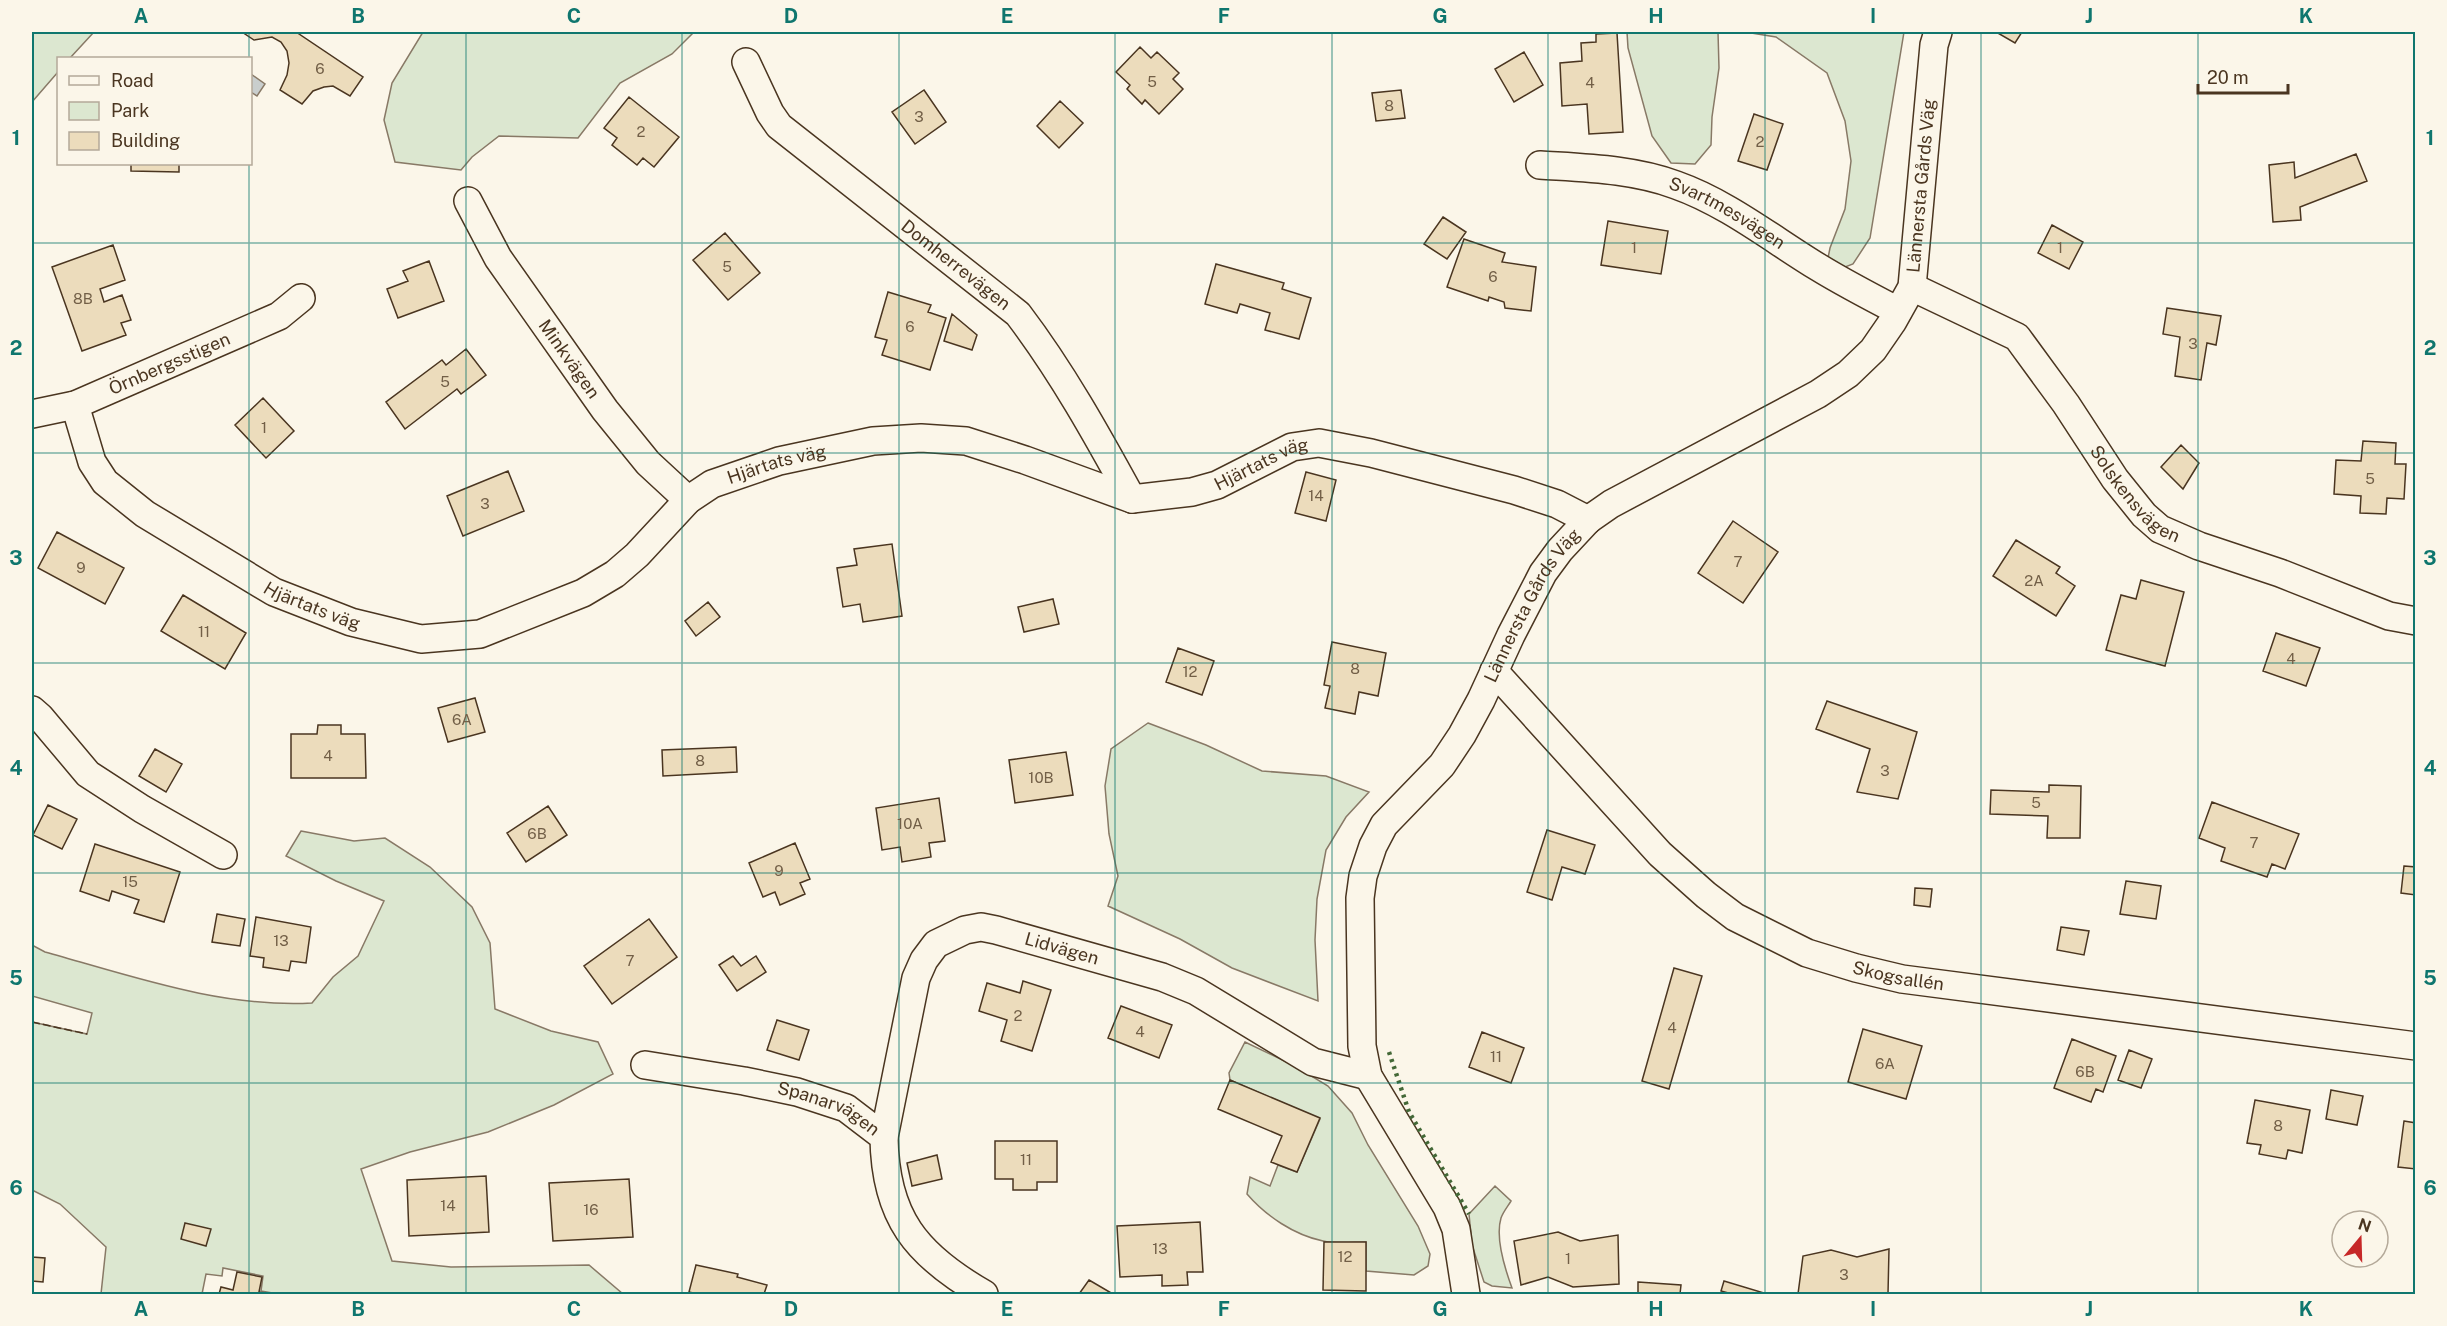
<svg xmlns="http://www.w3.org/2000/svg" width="2447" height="1326" font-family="'Public Sans',sans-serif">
<rect width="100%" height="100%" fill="#fbf6e9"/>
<!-- green -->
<path fill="#dce7d0" stroke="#887966" stroke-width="1.5" d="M32 32H94L70 58H58V72L32 102Z
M423 32H694L672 54 620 83 578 138 499 136 472 157 461 170 395 162 384 120 392 83Z
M1627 32H1718L1719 68 1712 117 1711 145 1695 164 1671 163 1652 136 1628 48Z
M1745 32H1904L1870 238 1853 264 1840 269 1828 258 1830 248 1845 209 1851 161 1845 121 1827 73 1776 37Z
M1148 723 1206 745 1262 771 1326 776 1369 792 1346 817 1326 850 1317 899 1315 940 1318 1001 1232 968 1180 939 1108 906 1118 876 1109 834 1105 786 1111 749Z
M301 831 354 841 385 838 430 867 472 907 490 943 495 1009 551 1031 598 1042 613 1074 554 1105 488 1132 410 1152 361 1169 392 1261 451 1267 589 1265 623 1294H278L261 1291 263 1276 223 1268 222 1276 206 1274 202 1294H101L106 1247 60 1204 32 1190V1022L87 1034 92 1013 32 996V945L45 952C132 976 221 1008 312 1003L333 977 358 956 384 901 336 881 286 856Z
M1245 1042 1295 1066 1328 1086 1352 1113 1368 1145 1418 1226 1430 1254 1428 1266 1414 1275 1366 1271V1242C1352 1242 1336 1244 1323 1241 1294 1235 1266 1216 1247 1194L1250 1177 1270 1186 1278 1165 1297 1172 1320 1119 1230 1080 1229 1073Z
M1495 1186 1511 1201C1508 1206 1503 1212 1501 1218 1495 1238 1505 1269 1512 1288L1492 1286 1484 1282 1472 1245 1469 1214Z"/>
<!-- water -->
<path fill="#c9cecd" stroke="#887966" stroke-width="1.5" d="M251 74 265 84 257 96 251 92Z"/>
<!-- building -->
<path fill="#ecdcbc" stroke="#4a3520" stroke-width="1.5" d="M242 32H296L363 77 350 96 333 86 324 87 313 91 302 104 280 90 287 75 289 63 287 51 281 42 272 37 254 40Z
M1996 32H2022L2015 43Z
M1617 33 1623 132 1589 134 1587 104 1562 106 1560 63 1582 61 1581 43 1596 42V34Z
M1140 47 1151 58 1157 52 1179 73 1173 79 1183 89 1159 114 1145 100 1142 104 1127 89 1130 85 1116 72Z
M1524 52 1543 85 1514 102 1495 69Z
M924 90 946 122 915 144 892 112Z
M1401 90 1405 118 1376 121 1372 93Z
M629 97 679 137 654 167 643 158 637 165 612 145 617 138 604 128Z
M1060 101 1083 123 1059 148 1037 126Z
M1754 114 1783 124 1767 170 1738 161Z
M2356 154 2367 181 2300 207 2301 220 2273 222 2269 165 2294 162 2295 178Z
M131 164H179V172L131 171Z
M1443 217 1466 232 1447 259 1424 244Z
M1608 221 1668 231 1661 274 1601 265Z
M2052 225 2083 242 2069 269 2038 253Z
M725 233 760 273 728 300 693 260Z
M1464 239 1505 253 1502 262 1536 267 1531 311 1505 308 1504 302 1489 297 1488 301 1447 287Z
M113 245 125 280 100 289 104 302 122 295 131 320 121 323 126 335 82 351 52 267Z
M429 261 444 301 398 318 387 289 408 281 403 271Z
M1216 264 1284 283 1282 289 1311 298 1299 339 1265 330 1270 313 1240 304 1237 313 1205 304Z
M888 292 931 305 928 312 946 318 930 370 882 355 887 340 875 337Z
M2167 308 2221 316 2216 345 2207 343 2201 380 2175 376 2180 337 2163 334Z
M952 314 977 335 972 350 944 341Z
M466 349 486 375 461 394 457 389 405 429 386 402 442 360 446 365Z
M263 398 294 431 266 458 235 425Z
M2363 441 2396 443 2395 464H2406L2404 499 2387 498 2386 514 2360 513 2361 496 2334 494 2336 460 2361 461Z
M2181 445 2199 463 2183 489 2161 467Z
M508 471 524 511 463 536 447 496Z
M1306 472 1336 480 1326 521 1295 513Z
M1733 521 1778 552 1743 603 1698 573Z
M57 532 124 568 105 604 38 568Z
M2016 540 2060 567 2056 573 2075 586 2056 616 1993 576Z
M892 544 902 616 863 622 860 604 843 607 837 568 857 565 854 549Z
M2141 580 2184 592 2165 666 2106 650 2121 595 2136 599Z
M183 595 246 633 225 669 161 631Z
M1053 599 1059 624 1024 632 1018 607Z
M708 602 720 617 696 636 685 621Z
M2276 633 2320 648 2306 686 2263 671Z
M1332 642 1386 653 1378 696 1359 692 1355 714 1325 708 1330 686 1324 685Z
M1178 648 1214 661 1202 695 1166 682Z
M475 698 485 732 448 742 438 708Z
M1827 701 1917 732 1898 799 1857 792 1870 749 1816 729Z
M318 725H341V734H365L366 778H291V734H317Z
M736 747 737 772 663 776 662 750Z
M155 749 182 764 166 792 139 776Z
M1066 752 1073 795 1015 803 1009 760Z
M2049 785 2081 786 2080 838H2047L2048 816 1990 814 1991 790 2049 792Z
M939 798 945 841 929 843 931 857 902 862 900 847 882 850 876 808Z
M2212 802 2299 834 2285 869 2272 864 2267 877 2221 861 2225 848 2199 838Z
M48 805 77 819 62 849 33 835Z
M548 806 567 835 526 862 507 833Z
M1547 830 1595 845 1585 874 1562 867 1552 900 1527 892Z
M795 843 810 879 800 883 805 894 780 905 775 892 763 897 749 863Z
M95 844 180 872 164 922 134 913 139 900 112 891 109 901 80 891Z
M2404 866 2416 867V895L2401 893Z
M2126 881 2161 886 2156 919 2120 914Z
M1915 888 1932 889 1930 907 1914 905Z
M217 914 245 919 240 946 212 942Z
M256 917 311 927 306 963 291 961 289 971 263 967 264 958 250 956Z
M649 919 677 957 612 1004 584 966Z
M2061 927 2089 931 2084 955 2057 950Z
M733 956 741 966 756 956 766 972 737 991 719 965Z
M1674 968 1702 976 1669 1089 1642 1081Z
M1023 981 1051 990 1032 1051 1001 1041 1007 1020 979 1011 987 983 1020 993Z
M1121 1006 1172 1025 1159 1058 1108 1038Z
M777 1020 809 1030 799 1060 767 1050Z
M1863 1029 1922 1046 1906 1099 1848 1082Z
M1482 1032 1524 1048 1511 1083 1469 1067Z
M2072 1039 2116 1056 2103 1092 2096 1089 2091 1102 2054 1088Z
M2129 1050 2152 1059 2141 1088 2118 1080Z
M1230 1080 1320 1118 1297 1172 1271 1162 1282 1136 1218 1109Z
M2331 1090 2363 1096 2357 1125 2326 1119Z
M2255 1100 2310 1110 2302 1153 2288 1150 2286 1159 2259 1154 2261 1145 2247 1143Z
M2404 1121 2416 1123V1169L2398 1167Z
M995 1141H1057V1182H1037V1190H1013V1179H995Z
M937 1155 942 1179 912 1186 907 1163Z
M486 1176 489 1232 409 1236 407 1180Z
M629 1179 633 1237 553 1241 549 1183Z
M1200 1222 1203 1272H1187L1188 1285 1162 1286V1275L1120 1277 1117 1226Z
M185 1223 211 1229 206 1246 181 1239Z
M1558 1232 1580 1241 1618 1235 1619 1284 1573 1287 1548 1277 1521 1285 1514 1241Z
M32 1242V1257L45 1258 43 1282 32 1281Z
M1324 1242H1366V1291L1323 1290Z
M1889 1249 1888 1294H1798L1803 1256 1831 1250 1857 1257Z
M696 1265 738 1274 737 1277 767 1285 764 1294H697L689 1292Z
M237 1272 262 1277 259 1292 272 1294H219L221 1287 233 1290Z
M1089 1280 1113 1294H1079Z
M1724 1281 1764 1293V1294H1732L1721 1291Z
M1638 1282 1681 1285 1680 1294 1638 1293Z"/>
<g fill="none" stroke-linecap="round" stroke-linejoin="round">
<!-- street casing -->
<g stroke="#4a3520" stroke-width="30">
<g id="street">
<path id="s1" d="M746 62 770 113 779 126 1018 314C1062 372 1097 435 1132 499"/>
<path id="s2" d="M1540 165C1585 168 1633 169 1676 185 1727 203 1772 239 1818 267 1844 283 1871 297 1898 311"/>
<path id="s3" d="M468 201 498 258 605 410 648 463 688 500"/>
<path id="s4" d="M1912 287 2017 337 2066 404 2115 479 2144 515 2160 529 2199 546 2280 573 2389 616 2416 621"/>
<path id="s5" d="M75 405 92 462 105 482 145 514 274 592 351 622 421 639 480 634 583 593 615 574 637 555 688 500 712 484 779 461 873 441 921 438 966 441 1025 460 1132 499 1192 492 1217 485 1292 447 1319 443 1371 453 1514 490 1557 504 1588 520"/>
<path id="s6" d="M32 414 75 405 279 316 301 298"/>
<path id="s7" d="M1494 671 1660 854 1706 895 1735 917 1807 953 1856 968 1902 979 2416 1046"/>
<path d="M32 710 40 717 88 774 142 809 223 855"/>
<path id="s8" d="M645 1065 744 1081 797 1092 846 1108 884 1137C885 1217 916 1255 984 1294"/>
<path id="s9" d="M884 1137 916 978 924 960 936 944 965 930 981 927 996 930 1162 977 1196 991 1313 1062 1368 1076"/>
<path id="s10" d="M1466 1294 1456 1229 1447 1207 1368 1076 1362 1046 1360 898 1363 876 1373 846 1384 825 1442 765 1462 735 1481 700 1511 635 1543 573 1560 550 1588 520 1611 504 1818 394 1848 374 1873 350 1893 321 1912 287 1934 45 1938 32"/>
</g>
</g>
<!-- street -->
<use href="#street" stroke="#fbf6e9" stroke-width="27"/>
<!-- hedge -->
<path stroke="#436837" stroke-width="4.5" stroke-dasharray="3 4.5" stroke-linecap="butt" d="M1389 1052 1409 1112 1469 1214"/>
<!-- fence -->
<path stroke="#4a3520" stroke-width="1.5" stroke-dasharray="8 3" stroke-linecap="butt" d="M32 1022 87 1034"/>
</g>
<!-- grid -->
<path fill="none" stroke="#0f766e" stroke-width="1.5" stroke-opacity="0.55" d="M249 32V58M466 32V1294M682 32V1294M899 32V1294M1115 32V1294M1332 32V1294M1548 32V1294M1765 32V1294M1981 32V1294M2198 32V1294M249 164V1294M32 243H2416M32 453H2416M32 663H2416M32 873H2416M32 1083H2416"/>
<g text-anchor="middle" stroke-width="4.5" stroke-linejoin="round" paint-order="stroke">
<!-- number labels -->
<g font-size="15" fill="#725f47">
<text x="320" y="74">6</text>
<text x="1152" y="87">5</text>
<text x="1590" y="88">4</text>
<text x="1389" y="111">8</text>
<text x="919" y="122">3</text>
<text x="641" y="137">2</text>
<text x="1760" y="147">2</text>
<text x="1634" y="253">1</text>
<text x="2060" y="253">1</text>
<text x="727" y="272">5</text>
<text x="1493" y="282">6</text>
<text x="83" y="304">8B</text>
<text x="910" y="332">6</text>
<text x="2193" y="349">3</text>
<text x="445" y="387">5</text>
<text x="264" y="433">1</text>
<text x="2370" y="484">5</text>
<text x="1316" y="501">14</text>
<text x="485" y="509">3</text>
<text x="1738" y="567">7</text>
<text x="81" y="573">9</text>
<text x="2034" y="586">2A</text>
<text x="204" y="637">11</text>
<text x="2291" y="664">4</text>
<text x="1355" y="674">8</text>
<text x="1190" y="677">12</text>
<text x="462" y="725">6A</text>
<text x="328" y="761">4</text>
<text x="700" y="766">8</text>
<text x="1885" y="776">3</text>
<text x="1041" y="783">10B</text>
<text x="2036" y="808">5</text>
<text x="910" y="829">10A</text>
<text x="537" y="839">6B</text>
<text x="2254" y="848">7</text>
<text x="779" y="876">9</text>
<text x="130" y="887">15</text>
<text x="281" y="946">13</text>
<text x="630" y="966">7</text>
<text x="1018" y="1021">2</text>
<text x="1672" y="1033">4</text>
<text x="1140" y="1037">4</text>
<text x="1496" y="1062">11</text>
<text x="1885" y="1069">6A</text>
<text x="2085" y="1077">6B</text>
<text x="2278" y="1131">8</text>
<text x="1026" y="1165">11</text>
<text x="448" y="1211">14</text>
<text x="591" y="1215">16</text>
<text x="1160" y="1254">13</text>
<text x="1345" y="1262">12</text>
<text x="1568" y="1264">1</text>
<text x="1844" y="1280">3</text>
</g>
<!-- street labels -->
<g font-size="18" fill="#4a3520" stroke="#fbf6e9">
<text dy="6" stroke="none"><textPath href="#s10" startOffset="1378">Lännersta Gårds Väg</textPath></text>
<text dy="6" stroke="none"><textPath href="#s2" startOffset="196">Svartmesvägen</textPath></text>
<text dy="6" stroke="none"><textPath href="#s1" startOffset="297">Domherrevägen</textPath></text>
<text dy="6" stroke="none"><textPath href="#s3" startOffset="188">Minkvägen</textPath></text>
<text dy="6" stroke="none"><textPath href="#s6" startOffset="147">Örnbergsstigen</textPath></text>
<text dy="6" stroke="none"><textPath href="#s5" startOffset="848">Hjärtats väg</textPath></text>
<text dy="6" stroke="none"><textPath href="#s5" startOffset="1352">Hjärtats väg</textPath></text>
<text dy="6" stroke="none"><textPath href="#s4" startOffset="314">Solskensvägen</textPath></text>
<text dy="6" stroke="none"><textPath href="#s5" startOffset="326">Hjärtats väg</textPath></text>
<text dy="6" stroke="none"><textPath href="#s10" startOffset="766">Lännersta Gårds Väg</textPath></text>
<text dy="6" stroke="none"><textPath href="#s9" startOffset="334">Lidvägen</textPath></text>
<text dy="6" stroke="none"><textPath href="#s7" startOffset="520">Skogsallén</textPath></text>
<text dy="6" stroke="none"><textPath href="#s8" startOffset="190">Spanarvägen</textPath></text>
</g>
</g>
<!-- border -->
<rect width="2447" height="1326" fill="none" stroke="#fbf6e9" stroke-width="66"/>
<!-- legend -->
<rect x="57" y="57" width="195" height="108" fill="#fbf6e9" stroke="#b4a999" stroke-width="1.5"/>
<rect x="69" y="76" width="30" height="9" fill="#fbf6e9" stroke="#b4a999" stroke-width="1.5"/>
<text x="111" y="87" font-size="18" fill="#4a3520">Road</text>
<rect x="69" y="102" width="30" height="18" fill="#dce7d0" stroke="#b4a999" stroke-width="1.5"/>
<text x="111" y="117" font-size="18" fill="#4a3520">Park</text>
<rect x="69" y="132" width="30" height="18" fill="#ecdcbc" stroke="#b4a999" stroke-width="1.5"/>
<text x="111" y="147" font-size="18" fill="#4a3520">Building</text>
<!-- north arrow -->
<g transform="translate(2360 1239) rotate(19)"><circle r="28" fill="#fbf6e9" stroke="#b4a999" stroke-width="1.5"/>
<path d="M0-4.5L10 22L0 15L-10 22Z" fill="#c62828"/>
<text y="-9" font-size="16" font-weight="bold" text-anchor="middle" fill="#4a3520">N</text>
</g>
<!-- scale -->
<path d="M2198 84v9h90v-9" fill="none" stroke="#4a3520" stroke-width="3"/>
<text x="2207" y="84" font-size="18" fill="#4a3520" stroke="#fbf6e9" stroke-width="4.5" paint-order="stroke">20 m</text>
<rect x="33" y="33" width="2381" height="1260" fill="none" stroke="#0f766e" stroke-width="2"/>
<g font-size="20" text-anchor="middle" font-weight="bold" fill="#0f766e">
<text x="141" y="23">A</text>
<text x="358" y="23">B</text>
<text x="574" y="23">C</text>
<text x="791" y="23">D</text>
<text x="1007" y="23">E</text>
<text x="1224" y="23">F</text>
<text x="1440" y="23">G</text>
<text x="1656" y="23">H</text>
<text x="1873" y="23">I</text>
<text x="2089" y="23">J</text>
<text x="2306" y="23">K</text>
<text x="16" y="145">1</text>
<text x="2430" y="145">1</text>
<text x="16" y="355">2</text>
<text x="2430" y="355">2</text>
<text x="16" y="565">3</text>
<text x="2430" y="565">3</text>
<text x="16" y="775">4</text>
<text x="2430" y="775">4</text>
<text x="16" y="985">5</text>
<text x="2430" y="985">5</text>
<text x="16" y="1195">6</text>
<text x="2430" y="1195">6</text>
<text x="141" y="1316">A</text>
<text x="358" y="1316">B</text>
<text x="574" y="1316">C</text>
<text x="791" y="1316">D</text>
<text x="1007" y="1316">E</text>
<text x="1224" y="1316">F</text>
<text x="1440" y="1316">G</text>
<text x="1656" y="1316">H</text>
<text x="1873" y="1316">I</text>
<text x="2089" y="1316">J</text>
<text x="2306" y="1316">K</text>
</g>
</svg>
